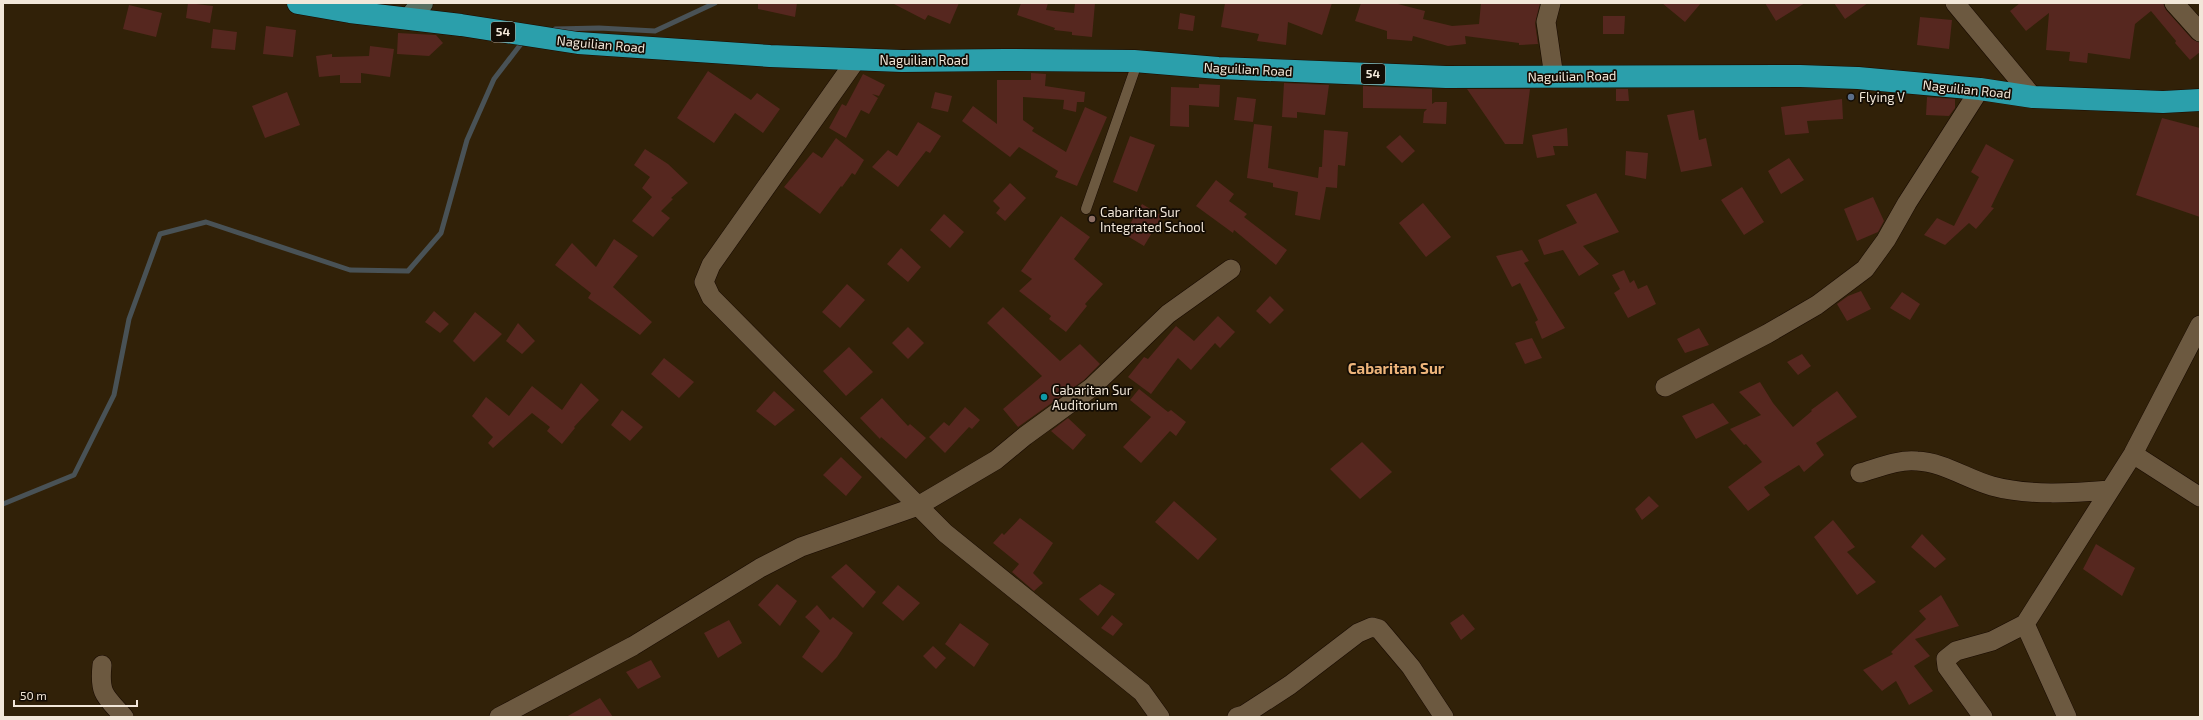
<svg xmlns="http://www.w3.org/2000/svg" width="2203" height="720" font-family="'Exo 2',sans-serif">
<rect width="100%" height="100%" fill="#312108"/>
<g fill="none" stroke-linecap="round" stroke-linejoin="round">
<!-- stream -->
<path stroke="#495256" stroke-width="5" d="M555 29 599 28 655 31 715 3
M3 504 74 475 114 395 129 319 160 234 206 222 350 270 408 271 441 233 467 140 494 79 524 40"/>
</g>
<!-- building -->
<path fill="#56271f" d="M188 3 213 6 210 23 186 18Z
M758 3H797L795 17 758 9Z
M892 3H959L950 24 928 15 925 20Z
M1021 3H1048L1046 10 1074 13 1075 3H1095L1092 37 1072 35V32L1054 30 1055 28 1017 15Z
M1225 3H1332L1322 35 1288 22 1286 45 1257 41 1259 34 1221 27Z
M1361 3H1394L1425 11 1423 19 1452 26 1479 24 1481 3H1540L1535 23 1538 44 1519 45V43L1465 36 1466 44 1448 46 1413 36 1412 41 1387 39V31L1355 21Z
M1662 3H1701L1685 22Z
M1765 3H1805L1776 21Z
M1834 3H1868L1845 19Z
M2020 3H2163L2166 10 2192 39 2200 43V52L2190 60 2175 43 2176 41 2151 11 2135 24 2130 59 2088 53 2087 63 2069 61 2070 52 2046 50 2049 13 2026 31 2010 11Z
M129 5 162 13 156 37 123 29Z
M1180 13 1195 16 1193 31 1178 29Z
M1603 16H1625L1624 34H1603Z
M1920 17 1952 20 1949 49 1917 45Z
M266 26 296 30 293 57 263 54Z
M213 29 237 32 235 50 211 48Z
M398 33 436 35 443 43 429 56 397 54Z
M370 46 394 49 390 77 361 73V83H340V75L319 77 316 56 332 54V57L369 56Z
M708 71 751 100 757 93 780 109 763 133 735 113 714 143 677 118Z
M1031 73 1046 74 1045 86 1085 92 1084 102H1077L1076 112 1063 109 1064 100 1023 97V120L1034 128 1032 131 1066 152 1085 107 1107 117 1077 186 1055 177 1058 171 1019 147 1010 157 962 121 973 106 997 124V80H1031Z
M863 74 885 85 879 96 872 94 878 98 869 114 861 110 846 138 829 128 842 104 846 106Z
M1284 83 1329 85 1325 115 1297 112V118L1282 117Z
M1199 84 1220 85 1219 107 1189 105V127L1170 126 1171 87 1199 88Z
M1363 86 1432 89V104L1435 102H1447L1446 124 1423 123 1424 112 1427 109 1363 108Z
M1467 89H1530L1523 144H1505Z
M1616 89H1628L1629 101H1616Z
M287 92 300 125 265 138 252 106Z
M935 92 952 96 948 112 931 108Z
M1237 97 1256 99 1253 122 1234 120Z
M1927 97 1955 99V108L1949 116 1926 115Z
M1842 99 1843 119 1807 121 1809 133 1785 135 1781 107Z
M1694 110 1699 140 1706 138 1712 166 1681 172 1667 115Z
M2162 118 2200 128V217L2136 195Z
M918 122 941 136 930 153 926 151 898 187 872 167 888 150 897 156Z
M1254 124 1272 126 1268 168 1318 178 1319 167H1322L1324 130 1348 132 1345 166 1338 165 1337 188 1326 187 1320 220 1295 215 1298 192 1273 187V183L1247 178Z
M1567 128 1568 146H1553L1555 155 1537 158 1532 135Z
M1400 135 1415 151 1402 163 1386 147Z
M1130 136 1155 145 1137 192 1113 182Z
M836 138 864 160 855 175 852 173 842 187 841 186 820 214 784 187 813 152 822 158Z
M1986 144 2014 160 1991 207 1994 208 1976 229 1969 223 1945 245 1924 235 1937 218 1954 226 1979 177 1971 172Z
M645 149 668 164 688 183 671 198 673 199 661 211 670 218 653 237 632 221 652 197 642 188 650 177 634 165Z
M1626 151 1648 153 1646 179 1625 175Z
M1789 158 1804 180 1781 194 1768 171Z
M1216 180 1234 194 1229 201 1247 214 1244 217 1287 250 1276 265 1234 230 1233 233 1196 206Z
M1010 183 1026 198 1005 221 996 213 1000 208 993 201Z
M1742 187 1764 222 1744 235 1721 200Z
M1596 193 1619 232 1583 246 1599 264 1579 276 1563 250 1544 255 1538 240 1577 223 1566 205Z
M1873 197 1884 221 1878 232 1857 241 1844 209Z
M1423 203 1451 237 1426 257 1399 223Z
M1142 204 1162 216 1144 246 1124 234Z
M944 214 964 232 950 248 930 230Z
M1061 216 1090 237 1074 259 1103 284 1085 304 1087 306 1066 332 1049 319 1051 316 1019 291 1032 279 1021 271Z
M614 239 638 256 613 287 652 322 640 335 588 298 591 293 555 265 572 243 596 267Z
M901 248 921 267 908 282 887 264Z
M1522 250 1529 261 1524 263 1565 328 1542 339 1535 322 1538 320 1520 283 1512 287 1496 256Z
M1624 270 1630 283 1634 280 1638 289 1647 285 1656 304 1628 318 1614 293 1620 289 1612 275Z
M847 284 865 300 840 328 822 312Z
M1861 291 1871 309 1847 321 1837 304 1848 296Z
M1902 292 1920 304 1910 320 1890 308Z
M1270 296 1284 310 1270 324 1256 311Z
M1003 307 1060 361 1080 344 1100 364 1084 380 1018 427 1003 409 1042 376 987 323Z
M434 311 449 324 440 333 425 322Z
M475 312 502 334 474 362 453 341Z
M1218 316 1235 332 1220 348 1215 343 1191 370 1178 358 1151 394 1128 377 1144 357 1148 359 1176 326 1194 341Z
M518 323 535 341 522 354 506 341Z
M908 327 924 343 908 359 892 343Z
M1699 328 1709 345 1685 353 1677 339Z
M1532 338 1542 358 1525 364 1515 343Z
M849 347 873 372 846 396 823 371Z
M1802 354 1811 366 1798 375 1787 362Z
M664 358 694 382 679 398 651 374Z
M1760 382 1773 403 1793 427 1812 411 1811 410 1837 391 1857 417 1816 443 1824 455 1804 472 1799 465 1764 487 1770 495 1748 511 1728 487 1762 462 1746 444 1744 445 1730 429 1761 415 1739 392Z
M581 383 599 400 574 427 575 428 562 444 547 431 550 427 532 413 493 448 488 443 493 437 472 416 486 397 509 416 532 386 562 410Z
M1139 389 1168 412 1171 410 1186 422 1176 436 1170 431 1141 463 1123 447 1151 417 1130 400Z
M774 391 795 410 775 426 756 411Z
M882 398 908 426 910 424 926 438 906 459 881 437 880 439 860 418Z
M1713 403 1729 423 1696 439 1682 416Z
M965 407 980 420 972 429 969 427 945 453 929 437 944 422 949 426Z
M622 410 643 427 630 441 611 425Z
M1068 418 1086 435 1073 450 1051 431Z
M1362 442 1392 472 1360 499 1330 469Z
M841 457 862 477 846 496 823 475Z
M1649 496 1659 506 1642 520 1635 509Z
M1174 501 1217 539 1198 560 1155 522Z
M1020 518 1053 543 1033 573 1043 583 1034 591 1012 572 1019 564 993 543 1002 533 1004 535Z
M1833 520 1855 547 1847 552 1876 582 1857 595 1814 537Z
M1922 534 1946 559 1935 568 1911 547Z
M2096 544 2135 568 2122 596 2083 569Z
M846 564 876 592 863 608 831 577Z
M777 584 797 601 780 626 758 605Z
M1100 584 1115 594 1098 616 1079 599Z
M898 585 920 603 903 621 882 603Z
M1941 595 1959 626 1915 639 1930 656 1914 666 1933 691 1909 705 1896 681 1882 691 1863 670 1893 654 1891 652 1926 619 1919 611Z
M817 605 830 620 833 617 853 633 837 657 822 673 802 657 820 631 805 617Z
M1463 614 1475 629 1461 640 1450 623Z
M1112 615 1123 624 1113 636 1101 628Z
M729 620 742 643 718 658 704 633Z
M960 623 989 644 974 667 945 644Z
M933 646 946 658 936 669 923 656Z
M651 660 661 677 638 689 626 672Z
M600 698 613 717H566Z"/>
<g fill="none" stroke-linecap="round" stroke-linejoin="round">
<!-- lane casing -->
<g stroke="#180a00" stroke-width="11">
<path id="lane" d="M1086 209 1134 72V61"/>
</g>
<!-- street casing -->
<g stroke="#180a00" stroke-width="20">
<path id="street" d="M1551 3 1546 22 1554 77
M1955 3 2033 97
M2174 3 2200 32
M856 60 711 265 704 282 711 297 945 533 1142 692 1160 717
M1665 387 1767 334 1817 305 1865 269 1886 240 1907 203 1980 89
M2133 454 2200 497
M1860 473C1878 468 1898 459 1917 461 1943 462 1967 479 1992 486 2028 496 2073 493 2110 490
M102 665C99 694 105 696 124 717
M499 717 633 646 760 568 801 547 918 506 996 460 1025 436 1091 388 1168 314 1231 269
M1237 717 1244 715 1290 685 1358 633 1372 627 1379 629 1411 667 1444 717
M1983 717 1947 667 1946 659 1956 651 1992 641 2025 624
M2067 717 2025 624 2133 454 2200 325"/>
</g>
<!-- secondary casing -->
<g stroke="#180a00" stroke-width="23">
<path id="secondary" d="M410 18 422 3"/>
</g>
<!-- highway casing -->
<g stroke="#180a00" stroke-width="23">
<path id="highway" d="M298 3 350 12 461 25 578 43 770 56 902 61 1005 60 1134 61 1218 68 1446 77 1800 76 1858 78 1980 89 2033 97 2163 102 2200 100"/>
</g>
<!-- lane -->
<use href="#lane" stroke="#6c5940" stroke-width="10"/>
<!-- street -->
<use href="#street" stroke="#6c5940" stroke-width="19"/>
<!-- secondary -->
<use href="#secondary" stroke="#586e60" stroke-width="22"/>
<!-- highway -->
<use href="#highway" stroke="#2b9fab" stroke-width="22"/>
</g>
<!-- markers -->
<circle fill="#5c6f8a" stroke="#130c04" stroke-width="1.5" cx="1851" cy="97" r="4"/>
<circle fill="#8d6e63" stroke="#130c04" stroke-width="1.5" cx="1092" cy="219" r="4"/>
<circle fill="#0f9aa8" stroke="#130c04" stroke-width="1.5" cx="1044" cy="397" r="4"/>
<g text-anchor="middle" stroke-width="3.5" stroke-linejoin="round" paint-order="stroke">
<!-- shield labels -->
<g fill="#130c04" stroke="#afa599" stroke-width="1">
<rect x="491" y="22" width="24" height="20" rx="3"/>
<rect x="1361" y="64" width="24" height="20" rx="3"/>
</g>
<g font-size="12" font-weight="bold" fill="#f2e7d9">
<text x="503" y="36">54</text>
<text x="1373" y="78">54</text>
</g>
<!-- street labels -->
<g font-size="13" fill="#f2e7d9" stroke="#130c04">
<text transform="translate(601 44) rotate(5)" y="5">Naguilian Road</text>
<text x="924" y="65">Naguilian Road</text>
<text transform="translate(1248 69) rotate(3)" y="5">Naguilian Road</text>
<text transform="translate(1572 76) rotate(-1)" y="5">Naguilian Road</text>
<text transform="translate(1967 89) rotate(6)" y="5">Naguilian Road</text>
</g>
<!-- poi labels -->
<g font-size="13" fill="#f2e7d9" stroke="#130c04" text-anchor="start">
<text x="1859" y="102">Flying V</text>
<text x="1100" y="217">Cabaritan Sur<tspan x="1100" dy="15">Integrated School</tspan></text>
<text x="1052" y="395">Cabaritan Sur<tspan x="1052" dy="15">Auditorium</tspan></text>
</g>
<!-- quarter labels -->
<g font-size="15" font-weight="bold" fill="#edb47a" stroke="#130c04">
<text x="1396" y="374">Cabaritan Sur</text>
</g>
</g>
<!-- border -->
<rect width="2203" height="720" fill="none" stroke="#f2e7d9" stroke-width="8"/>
<!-- scale -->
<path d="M14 700v6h123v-6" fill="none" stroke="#f2e7d9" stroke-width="2"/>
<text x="20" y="700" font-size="12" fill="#f2e7d9" stroke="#130c04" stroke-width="3" paint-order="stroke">50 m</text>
</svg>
